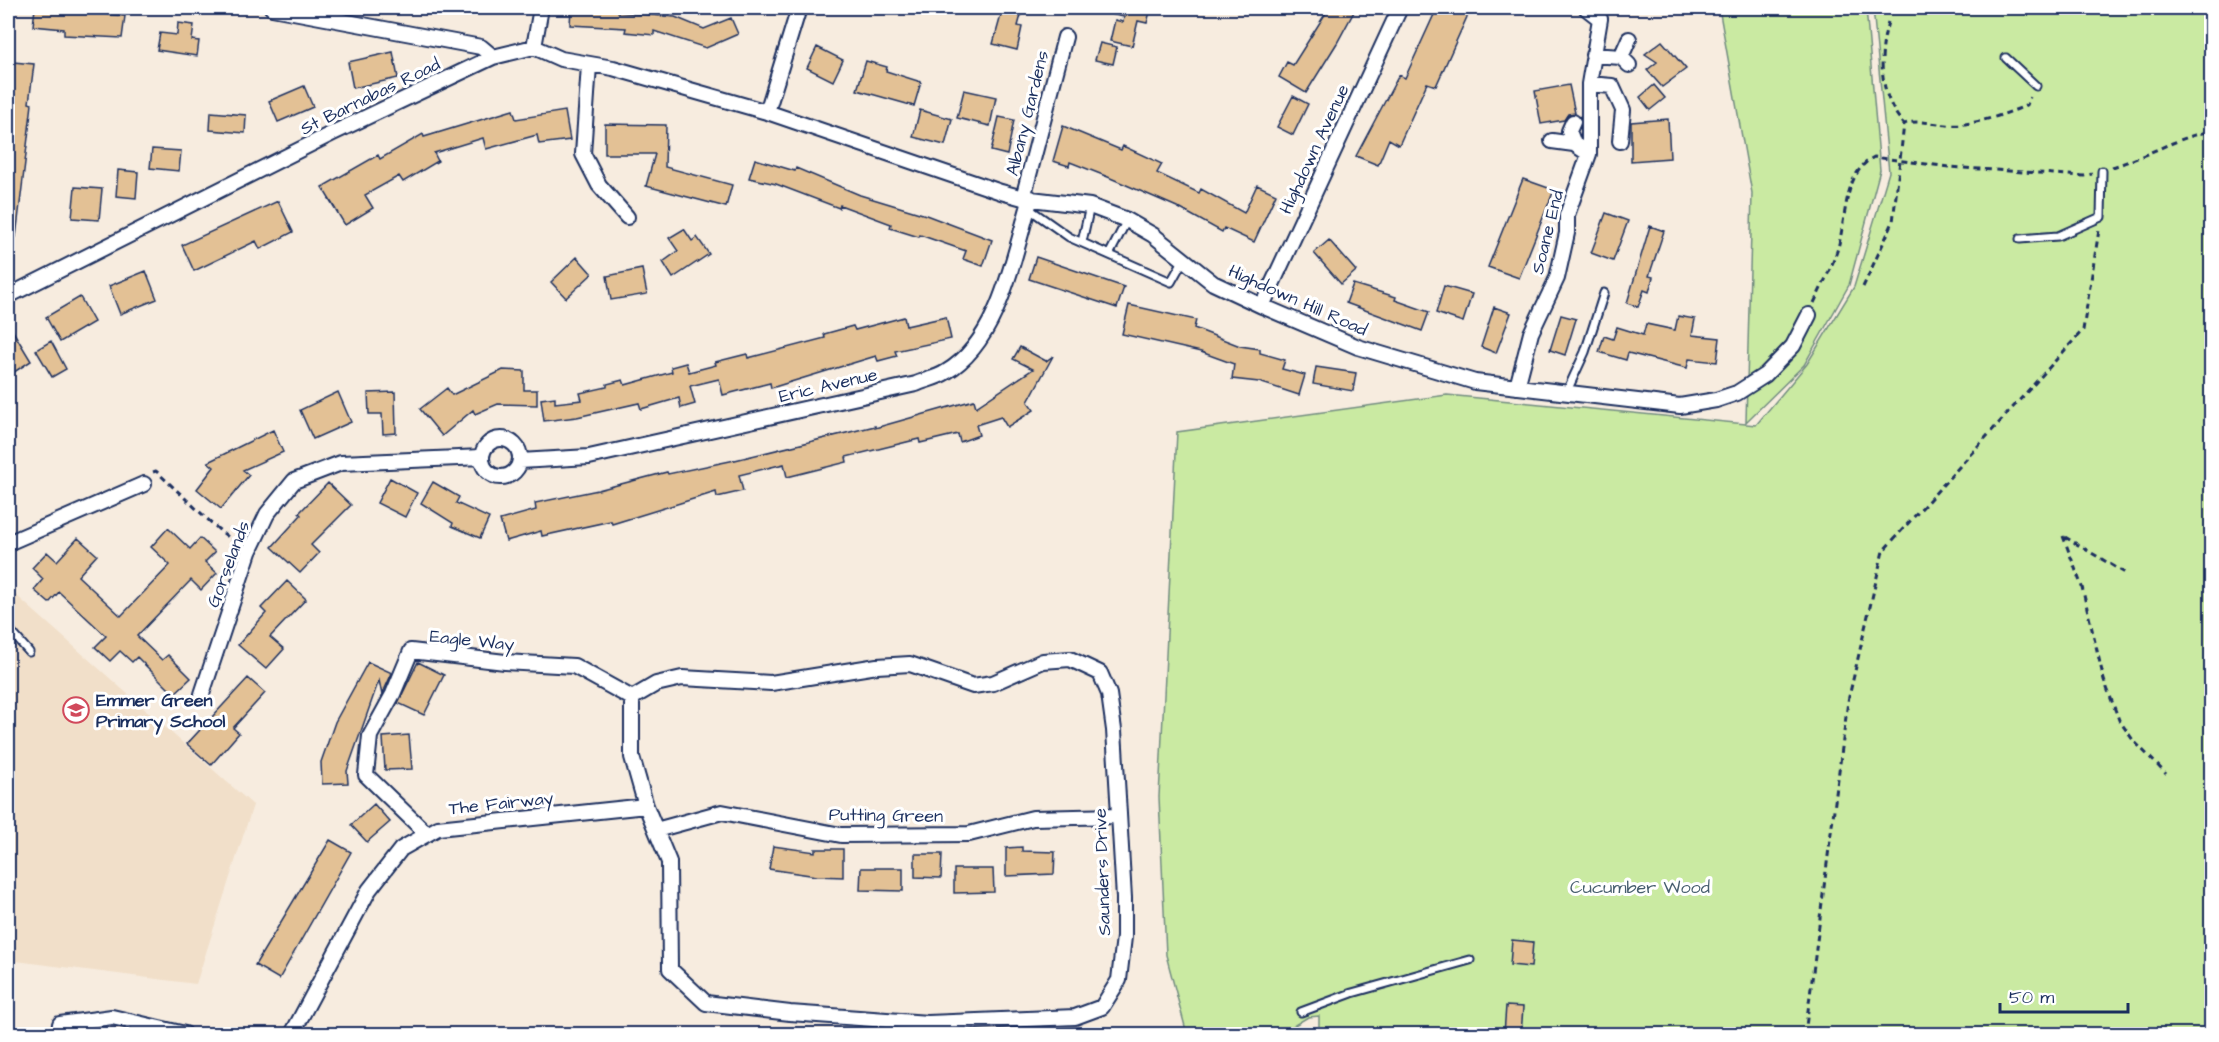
<svg xmlns="http://www.w3.org/2000/svg" width="2219" height="1042" font-family="'Architects Daughter',sans-serif">
<rect width="100%" height="100%" fill="#f7ecdf"/>
<filter id="ink" filterUnits="userSpaceOnUse"><feTurbulence type="fractalNoise" baseFrequency=".0167" numOctaves="2"/><feDisplacementMap in="SourceGraphic" scale="12" xChannelSelector="R" yChannelSelector="G"/><feConvolveMatrix kernelMatrix="1 2 1 2 8 2 1 2 1" color-interpolation-filters="sRGB"/></filter>
<g filter="url(#ink)">
<!-- built -->
<path fill="#f1dfc9" d="M8 588 253 805 196 984 8 960Z"/>
<!-- green -->
<path fill="#caeaa2" stroke="#728c80" stroke-width="1.5" d="M1719 8H1866L1880 170 1849 285 1804 365 1746 422 1752 193Z
M1873 8H2211V1034H1319V1016L1308 1017 1280 1034H1187L1166 955 1159 797 1177 432 1447 395 1756 425 1807 364 1854 287 1889 172Z"/>
<!-- building -->
<path fill="#e3c195" stroke="#1b2f5e" stroke-width="1.5" d="M35 8 125 16 122 38 64 35V29L33 26Z
M571 8H618V12L675 17 704 29 731 18 738 34 706 48 654 31V35L625 32 626 28 570 25Z
M1003 8H1023L1018 26 1022 27 1017 50 993 44Z
M1106 8H1151L1147 23 1138 21 1132 46 1110 41 1115 20 1123 22 1124 17 1105 13Z
M1329 8H1356L1337 43 1306 93 1279 77 1287 62 1293 65Z
M1437 8H1471L1436 86 1427 83 1399 145 1389 139 1378 165 1356 156 1399 75 1405 78Z
M178 23 194 25 192 40 199 41 197 56 157 50 160 33 177 35Z
M1662 41 1686 69 1662 87 1647 70 1657 62 1645 54Z
M1100 43 1117 47 1113 64 1095 60Z
M817 47 843 60 833 81 807 68Z
M393 52 398 78 353 88 348 62Z
M866 61 887 67 886 71 921 82 914 106 857 90Z
M13 62 34 64 29 103 32 104 16 237H8V104Z
M1569 85 1575 113 1568 114 1564 120 1541 124 1535 91Z
M1654 85 1665 98 1650 110 1640 97Z
M304 86 313 107 278 122 269 101Z
M964 90 996 97 990 126 957 118Z
M1293 96 1308 104 1293 135 1277 127Z
M513 110 516 119 565 111 570 140 539 144 537 135 486 149 483 138 434 153 438 161 403 182 399 176 365 195 373 208 345 225 322 187 378 155 380 159 423 134 424 137Z
M920 110 952 119 945 145 913 137Z
M211 112 246 115 245 133 210 130Z
M999 117 1014 120 1007 155 991 151Z
M1668 119 1670 158 1631 161V122Z
M605 124 666 125 665 167 732 185 726 207 646 186 655 154H605Z
M1063 126 1121 150 1123 146 1162 164 1157 173 1199 193 1201 189 1244 213 1257 185 1276 194 1254 242 1224 228 1222 232 1177 207 1108 177 1070 162 1069 166 1053 161Z
M152 149 181 151 179 171 150 168Z
M755 159 795 171 796 168 860 195 926 215 992 240 983 266 963 259 966 251 920 235 919 237 890 228 891 224 840 205 839 208 776 184 749 178Z
M118 170 138 172 136 198 116 196Z
M1523 179 1554 190 1519 278 1488 267Z
M75 187 102 189 99 220 72 218Z
M278 201 293 232 260 249 256 241 194 271 182 245Z
M1606 213 1628 221 1613 261 1591 253Z
M1650 226 1664 231 1649 276 1653 277 1649 292 1644 290 1638 307 1627 303Z
M684 229 692 241 697 237 709 254 673 278 663 262 678 251 669 238Z
M1329 240 1356 271 1341 284 1314 253Z
M577 257 592 274 566 298 551 282Z
M1036 257 1124 287 1117 308 1029 279Z
M642 269 647 294 611 300 607 276Z
M146 271 157 299 120 314 109 286Z
M1353 284 1396 297 1395 300 1429 312 1422 331 1346 303Z
M1444 286 1472 294 1463 322 1436 313Z
M80 297 94 322 60 342 46 317Z
M1129 305 1196 320 1194 328 1240 346 1260 349V353L1285 360 1282 369 1305 375 1299 395 1259 382 1232 379 1234 364 1201 352 1122 334Z
M1494 307 1511 313 1496 353 1481 347Z
M1561 315 1576 319 1565 355 1550 350Z
M1678 316 1695 319 1692 335 1720 338 1717 362 1689 359 1687 368 1628 353 1626 360 1599 352 1604 336 1613 339 1617 327 1643 335 1646 324 1675 330Z
M904 317 906 326 946 317 951 339 895 351 897 356 878 361 876 356 771 388 770 383 723 395 719 379 690 386 695 404 681 408 679 398 641 409 639 403 577 417 544 421 541 399 555 397V403L582 400 580 393 607 387V384L623 380 625 385 672 372 671 367 686 363 689 372 716 365 715 362 747 354 748 358 825 338 824 334 853 326 855 330Z
M8 323 31 361 8 376Z
M51 341 66 369 52 377 36 350Z
M1020 347 1046 361 1053 356 1028 402 1034 410 1007 427 1001 417 976 425 979 435 960 442 958 434 920 443 919 439 846 457 847 462 787 477 784 464 739 475 743 491 717 497 716 492 612 524 611 521 542 536 541 531 506 541 500 520 536 510 535 503 598 490 667 472 668 474 735 460 875 426V428L974 400 976 407 1033 369 1013 359Z
M1316 367 1356 373 1353 391 1313 384Z
M503 370 524 371V390H537V405L498 404 475 414 473 410 442 436 420 409 447 388 452 395Z
M338 392 351 422 313 439 300 410Z
M395 392 396 433 383 434 382 414H369L368 393Z
M273 430 283 452 243 470 249 475 221 509 197 489 214 467 208 462Z
M390 478 417 493 405 517 377 503Z
M433 482 459 497 456 503 489 518 480 538 452 526 453 523 421 503Z
M328 483 351 505 311 545 319 553 300 573 272 547 301 515 299 513Z
M168 528 190 549 200 538 215 552 205 562 217 573 201 590 191 580 137 636 162 660 168 655 191 678 174 694 137 657 132 662 120 651 110 661 95 647 106 636 59 592 49 603 34 590 43 579 32 568 47 552 57 561 78 538 97 555 78 576 121 616 170 565 151 547Z
M287 581 306 599 270 637 284 649 266 669 238 645 266 613 261 608Z
M368 662 392 673 382 695 379 680 347 771 348 783 322 784 321 762 335 722Z
M418 662 444 675 424 715 398 703Z
M248 678 265 693 233 728 239 733 211 765 187 744Z
M409 735 412 769 385 770 383 737Z
M374 804 390 822 367 842 351 825Z
M330 840 351 852 279 979 255 965Z
M773 846 815 852V849H843V877L817 876 769 869Z
M1022 847V851L1055 852 1054 874 1006 876V848Z
M915 854H942L941 878 915 877Z
M861 868H903V891L860 890Z
M954 869H993L994 892 954 893Z
M1512 940 1533 942 1531 967 1510 965Z
M1506 1006 1523 1007 1521 1035 1504 1034Z"/>
<g fill="none" stroke-linecap="round" stroke-linejoin="round">
<!-- lane casing -->
<g stroke="#1b2f5e" stroke-width="11">
<path id="lane" d="M2006 58 2036 86
M1028 208 1069 237 1171 282 1184 259
M2020 239 2058 236 2101 217 2102 171
M1082 242 1090 206
M1110 253 1127 220
M1567 391 1585 352 1604 293
M8 628 29 652
M8 645 15 637
M1301 1012 1352 993 1470 960"/>
</g>
<!-- street casing -->
<g stroke="#1b2f5e" stroke-width="18">
<path id="street" d="M272 8 481 47 493 57
M534 47 541 8
M1593 55 1621 57 1629 65
M1621 57 1629 39
M589 65 583 154 599 185 627 217
M1589 84 1612 86 1623 110 1620 141
M767 112 799 8
M1573 122 1569 131 1574 144
M1552 141 1574 144 1589 154
M1023 198 1065 37
M8 296 333 133 493 57 534 47 561 59 613 68 767 112 1001 192 1023 198 1090 206 1127 220 1153 235 1213 283 1262 306 1358 347 1475 382 1680 406 1716 400 1737 393 1765 375 1793 346 1809 315
M1262 306 1400 8
M1517 387 1531 333 1557 278 1567 233V215L1589 154V84L1600 19 1586 8
M482 458a19 19 0 1 1 38 0a19 19 0 1 1-38 0Z
M520 461 589 457 916 384C925 380 937 378 946 372 1000 341 1014 253 1031 198
M8 543 144 484
M1070 659 1100 673 1109 694 1114 730 1124 898V937L1119 980 1102 1007 1075 1017 928 1023 790 1013 706 1003 670 969 669 862 646 806 632 757V698L656 684 682 678 771 683 877 666 910 664 973 686 993 683 1043 661Z
M202 694 249 552 267 514 294 481 341 463 482 457
M656 830 722 812 841 835 969 834 1033 818 1117 816
M427 834 366 775 370 736 393 694 411 651 505 662 574 666 632 698
M58 1034 60 1024 112 1017 185 1034
M292 1034 369 890 401 849 438 828 646 806"/>
</g>
<!-- path -->
<path stroke="#1b2f5e" stroke-width="3" stroke-dasharray="6 4.5" stroke-linecap="butt" d="M1888 22C1878 56 1879 97 1904 124 1921 118 1940 127 1959 125 1981 122 2007 114 2027 105L2030 97
M2112 167C2146 157 2177 137 2212 131
M1863 287 1893 222 1904 124
M1814 303C1822 286 1831 269 1837 251 1847 220 1842 174 1874 157L1949 167 2084 176 2092 174
M153 472 156 471 218 529 236 543
M2063 536 2082 587 2104 680 2119 720 2133 740 2166 774
M2065 537 2125 573
M1805 1034 1848 701 1883 551 2083 330 2099 230"/>
<!-- lane -->
<use href="#lane" stroke="#fff" stroke-width="7"/>
<!-- street -->
<use href="#street" stroke="#fff" stroke-width="14"/>
</g>
</g>
<!-- icons -->
<defs>
<g id="school-ring" transform="scale(1.35)"><circle r="9.5" fill="#fff" stroke="#d1495b" stroke-width="1.5"/><path d="M0-5L7-2L0 1L-7-2ZM-4 1L0 2.5L4 1V4Q0 6-4 4Z" fill="#d1495b"/></g>
</defs>
<g fill-rule="evenodd">
<use href="#school-ring" x="76" y="710"/>
</g>
<g text-anchor="middle" stroke-width="6" stroke-linejoin="round" paint-order="stroke">
<!-- street labels -->
<g font-size="18" fill="#1b2f5e" stroke="#fff">
<text transform="translate(370 96) rotate(-26)" y="6">St Barnabas Road</text>
<text transform="translate(1027 113) rotate(-76)" y="6">Albany Gardens</text>
<text transform="translate(1314 149) rotate(-65)" y="6">Highdown Avenue</text>
<text transform="translate(1547 232) rotate(-76)" y="6">Soane End</text>
<text transform="translate(1298 300) rotate(24)" y="6">Highdown Hill Road</text>
<text transform="translate(828 385) rotate(-13)" y="6">Eric Avenue</text>
<text transform="translate(228 564) rotate(-69)" y="6">Gorselands</text>
<text transform="translate(472 640) rotate(6)" y="6">Eagle Way</text>
<text transform="translate(501 803) rotate(-6)" y="6">The Fairway</text>
<text transform="translate(886 815) rotate(1)" y="6">Putting Green</text>
<text transform="translate(1102 872) rotate(-92)" y="6">Saunders Drive</text>
</g>
<!-- poi labels -->
<g font-size="18" font-weight="bold" fill="#1b2f5e" stroke="#fff" text-anchor="start">
<text x="96" y="706">Emmer Green<tspan x="96" dy="21">Primary School</tspan></text>
</g>
<!-- park labels -->
<g font-size="18" fill="#475e6f" stroke="#fff">
<text x="1640" y="893">Cucumber Wood</text>
</g>
</g>
<!-- margin -->
<rect width="2219" height="1042" fill="none" stroke="#fff" stroke-width="30"/>
<rect x="15" y="15" width="2189" height="1012" fill="none" stroke="#1b2f5e" stroke-width="2" filter="url(#ink)"/>
<!-- scale -->
<path d="M2000 1003v9h128v-9" fill="none" stroke="#1b2f5e" stroke-width="3"/>
<text x="2009" y="1003" font-size="18" fill="#1b2f5e" stroke="#ffffff" stroke-width="4.5" paint-order="stroke">50 m</text>
</svg>
